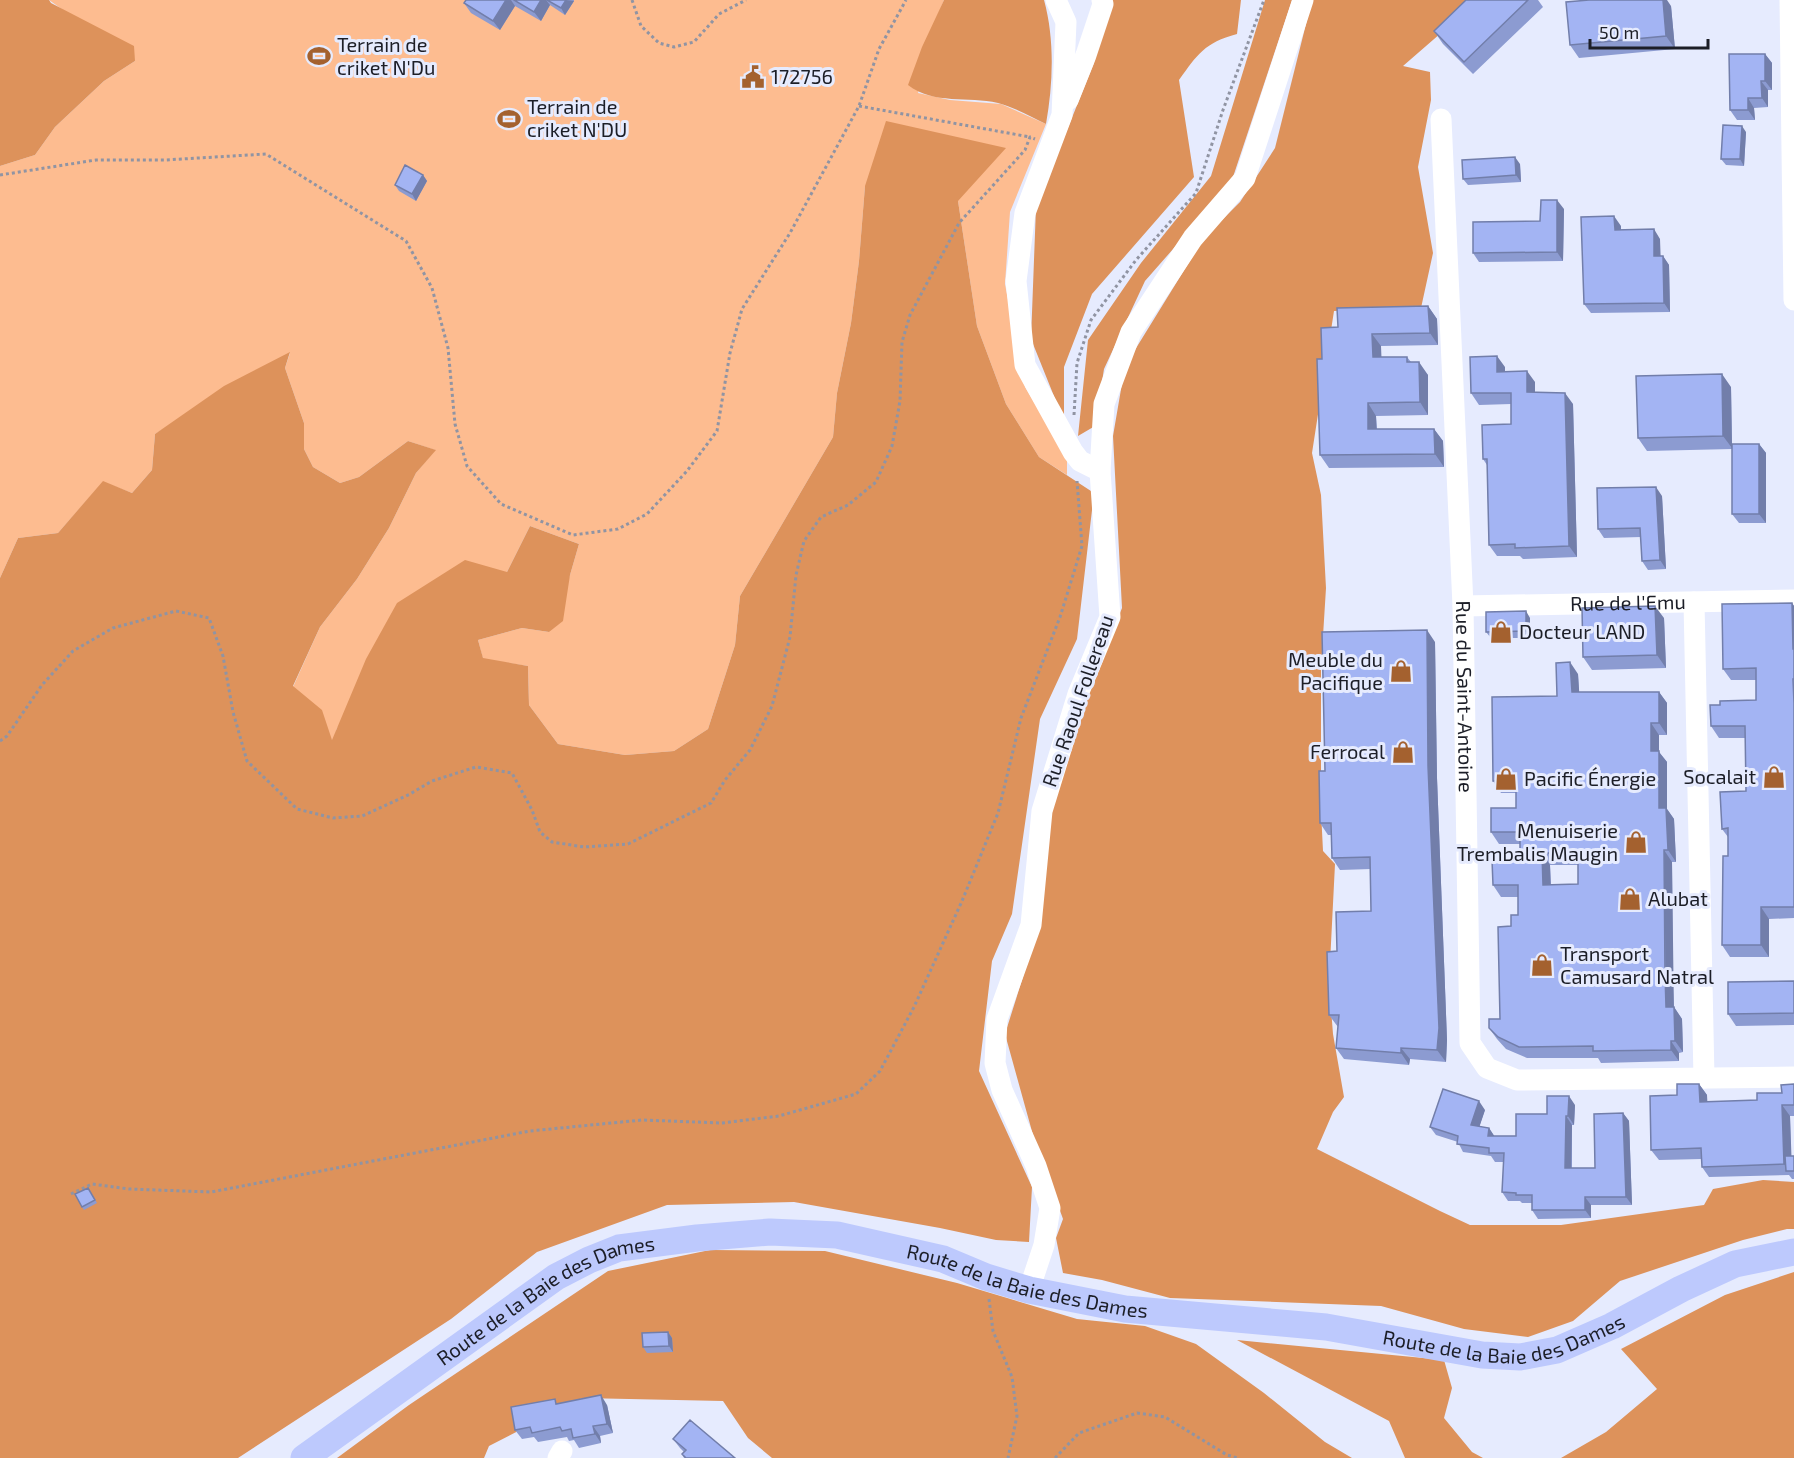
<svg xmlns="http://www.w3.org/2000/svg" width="1794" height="1458" font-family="'Exo 2',sans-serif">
<rect width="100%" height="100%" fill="#e6ebfe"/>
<!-- green -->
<path fill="#fdbc90" d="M49 0H944L937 17 918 93 950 100 1001 104 1046 124 1010 212 1005 284 1025 387 1067 457V475L1039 457 1006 404 977 326 958 201 865 186 859 261 851 323 837 393 833 437 740 596 735 645 708 729 674 751 625 755 558 744 529 705 528 666 483 659 478 640 522 628 549 632 570 575 579 544 530 526 507 572 337 728 333 742 304 697 293 687 320 627 357 579 389 528 416 473 435 450 408 441 359 477 340 483 313 467 304 449V423L285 368 290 353 155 434 152 470 132 493 103 482 58 533 18 538 0 578V166L35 155 55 127 104 81 135 61Z"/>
<!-- forest -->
<path fill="#dd925b" d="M0 0H49L51 3 134 46 135 61 104 81 55 127 35 155 0 166Z
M944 0H1044C1055 40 1053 84 1046 124 1031 117 1014 107 998 103 968 96 934 105 908 85L922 47Z
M1105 0H1241L1237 34C1204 43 1198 54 1179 80L1194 177 1092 294 1064 367V421L1031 339 1036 207 1094 63Z
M1265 0H1292L1231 183 1145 281 1104 369 1095 426 1078 436 1088 340 1141 263 1211 176Z
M1312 0H1479L1403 66 1430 72 1431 100 1418 167 1433 253 1421 308 1334 311 1312 453 1321 495 1326 588 1321 668V811L1323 851 1335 864 1329 983 1333 1034 1344 1097 1333 1112 1317 1149 1440 1211 1470 1225H1561L1704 1205 1713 1189 1763 1180 1794 1182V1229H1787L1743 1240 1620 1281 1573 1321 1528 1337 1464 1329 1381 1306 1170 1298 1102 1280 1063 1273 1056 1238 1063 1219 1033 1135 1005 1034 1040 923 1048 788 1079 716 1122 608 1113 436 1125 366 1204 238 1240 202 1275 148Z
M886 121 1006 148 958 201 977 326 1006 404 1039 457 1094 493 1077 639 1040 719 1012 914 992 961 979 1071 1032 1187 1029 1242 996 1240 940 1228 794 1202 667 1205 537 1252 451 1319 238 1458H0V578L18 538 58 533 103 481 132 493 152 470 155 434 224 386 290 352 285 368 304 423V449L313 467 340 483 359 477 408 441 436 450 416 473 389 528 357 579 320 627 293 686 322 710 332 740 366 659 397 603 465 560 507 572 530 526 579 544 570 575 563 621 549 632 522 628 478 640 483 658 528 666 529 705 558 744 625 755 674 751 708 729 735 645 740 596 833 437 837 393 851 323 859 261 865 186Z
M710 1250 825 1251 957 1283 1077 1319 1145 1326 1196 1344 1264 1393 1325 1442 1352 1458H772L748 1438 723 1401 582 1398 489 1446 484 1458H337L409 1405 608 1271Z
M1794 1272V1458H1561L1606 1432 1657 1389 1621 1349 1725 1295Z
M1237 1340 1444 1360 1452 1388 1444 1418 1472 1452 1483 1458H1405L1389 1421Z"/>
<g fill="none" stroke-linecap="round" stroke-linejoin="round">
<!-- path -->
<path stroke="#9094a3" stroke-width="3" stroke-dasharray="3 3" stroke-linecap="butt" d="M632 0 641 26 659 43 674 47 694 42 719 14 746 0
M859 106 1030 137
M0 175 96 160H165L266 154 406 241 432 288 448 348 455 424 467 466 501 504 573 535 618 529 647 514 687 471 717 431 730 353 742 309 790 233 859 106 879 49 906 0
M1074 415 1077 363 1091 320 1136 260 1196 193 1223 110 1264 0
M0 741 7 736 42 685 73 651 113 628 176 611 209 618 223 656 233 712 247 761 297 809 333 818 362 816 410 794 432 781 476 767 512 773 532 810 540 832 552 842 584 847 628 844 711 803 725 780 750 750 772 706 790 637 796 575 804 541 821 517 848 505 876 482 892 446 900 401 902 342 910 315 959 223 1025 150 1030 137 1035 139
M71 1194 92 1184 129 1189 211 1192 530 1131 642 1120 722 1123 779 1116 856 1094 880 1071 914 1007 962 901 998 813 1021 718 1060 617 1082 546 1077 481
M989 1299 993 1331 1012 1377 1017 1416 1008 1458
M1055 1458 1079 1433 1137 1413 1165 1417 1227 1455 1238 1458"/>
<!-- minor -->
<g stroke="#fff" stroke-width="21">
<path d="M1056 0 1066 22 1062 115 1025 213 1016 281 1025 365 1073 452 1080 461 1100 471"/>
<path d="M1790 0 1794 300"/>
<path d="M1068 100 1086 55 1103 4 1102 0"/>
<path id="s1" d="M1441 119 1463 606 1470 1043 1487 1068 1517 1080 1794 1077"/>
<path d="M1694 602 1704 1078"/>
<path id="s2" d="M1463 606 1794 600"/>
<path d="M1029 1290 1044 1245 1050 1208 1036 1166 1002 1090 995 1063 997 1019 1031 925 1042 811 1078 694 1110 617 1100 471 1104 404 1131 332 1193 238 1245 178 1303 0"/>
<path d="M558 1458 562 1451"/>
</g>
<!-- major -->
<path stroke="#bdc9fd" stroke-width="27" id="s3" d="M304 1458 556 1277 589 1260 619 1248 697 1238 770 1232 837 1235 943 1259 986 1277 1029 1290 1125 1309 1326 1327 1482 1355 1520 1357 1557 1350 1612 1326 1681 1289 1735 1264 1794 1252"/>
</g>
<!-- wall -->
<path fill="#8c9bd1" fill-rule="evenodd" d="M466 0H574V1L565 15 550 5 541 21 515 6 500 30 471 13 464 3Z
M1466 0H1538L1543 7 1473 74 1443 44 1434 31Z
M1671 6 1675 49 1579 58 1570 45Z
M1765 54 1772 63V90H1768V107L1754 108 1755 120H1737L1730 110Z
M1746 132 1744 166 1726 165 1721 159Z
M1520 164 1521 182 1468 185 1463 179Z
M423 175 427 181 416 201 399 191 395 185Z
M1564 209 1563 261 1479 262 1473 253Z
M1621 226V230L1660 239V256H1663L1669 265 1670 312 1591 313 1584 304Z
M1428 306 1437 319 1438 345 1381 346V357H1407L1411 362 1428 375V415L1376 416 1377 429H1434L1443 441 1444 467 1329 468 1320 455 1322 359Z
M1505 367V372L1535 382V392L1573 404 1577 557 1523 559 1520 556H1497L1489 545 1487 465 1483 459 1511 424V404L1479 405 1471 393Z
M1731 387 1732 444H1759L1766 453V523H1739L1732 514V449L1647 451 1638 438Z
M1662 496 1666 569 1648 570 1642 561 1641 537 1604 538 1598 529Z
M1792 603 1794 606V918L1769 919V957H1730L1722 945 1728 856V837L1722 829 1746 791 1745 738H1719L1711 726 1720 705 1756 700V680H1731L1723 669Z
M1530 618V638H1491L1486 632Z
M1664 618 1666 668 1592 670 1583 657Z
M1435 642 1437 778 1447 1040 1446 1062 1410 1059 1409 1065 1344 1059 1336 1048 1338 1027 1329 1015 1337 951 1371 911V869L1340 870 1332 858 1331 835H1328L1320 823 1325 771Z
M1578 674 1579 692H1659L1667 703V735H1659V752L1667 762V809L1674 819 1676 862H1672L1673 986 1674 1007 1682 1019 1683 1052 1679 1053V1061L1601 1063 1598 1058H1527L1506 1049 1497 1039 1489 1028 1500 1019 1511 926 1518 915V897H1501L1493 885 1520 859V844H1499L1491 832 1516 808V793H1501L1493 781 1557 696ZM1550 865H1578V884H1551Z
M1794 981V1025L1736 1026 1728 1014Z
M1699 1084 1707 1095V1102L1757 1100 1782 1093 1794 1084V1116H1790L1791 1156H1794V1179H1792L1789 1175 1709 1177 1702 1167V1159L1659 1160 1651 1150 1677 1095Z
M1575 1105 1574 1125H1572V1168H1595L1623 1113 1629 1121 1632 1205H1591V1218L1538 1219 1532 1210V1203H1522L1520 1201H1508L1502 1192 1504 1162H1495L1491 1156 1463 1152 1458 1142 1436 1135 1430 1127 1485 1110 1479 1127 1489 1128 1494 1136H1516L1547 1114Z
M90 1191 97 1203 84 1210 82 1207Z
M668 1332 672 1338 673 1352 647 1353 643 1347Z
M558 1404 607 1405 613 1433 600 1436 601 1443 579 1448 574 1440 569 1441 567 1437 538 1442 534 1437 522 1439 515 1430Z
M673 1439 735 1458H684L682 1454 684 1452 680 1448Z"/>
<!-- shaded-wall -->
<path fill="#727eaa" d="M506 0H511L515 6 500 30 493 21Z
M541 0H546L550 5 541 21 534 12Z
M566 0 574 1 565 15 561 8Z
M1663 0H1667L1671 6 1675 49 1666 36Z
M1765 54 1772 63V90L1765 81Z
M1761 81 1768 90V107L1762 98Z
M1748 98 1754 108 1755 120 1748 110Z
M1742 126 1746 132 1744 166 1740 159Z
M1515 157 1520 164 1521 182 1516 175Z
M423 175 427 181 416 201 412 194Z
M1557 200 1564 209 1563 261 1557 252Z
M1614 216 1621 226V240L1615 230Z
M1654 229 1660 239 1661 266 1654 256Z
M1663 256 1669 265 1670 312 1664 303Z
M1428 306 1437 319 1438 345 1430 333Z
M1372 334 1381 346 1382 370 1373 357Z
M1497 356 1505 367V383L1497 372Z
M1419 362 1428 375V415L1420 402Z
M1527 371 1535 382V403L1527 392Z
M1722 374 1731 387 1732 448 1723 436Z
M1565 393 1573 404 1577 557 1569 546Z
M1368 403 1376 416 1377 442 1368 429Z
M1434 429 1443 441 1444 467 1435 454Z
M1759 444 1766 453V523L1759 514Z
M1656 487 1662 496 1666 569 1660 560Z
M1792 603 1794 606V651L1793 649Z
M1655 606 1664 618 1666 668 1657 655Z
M1526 611 1530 618V638L1526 631Z
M1427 630 1435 642 1437 778 1447 1040 1446 1062 1437 1050 1428 766Z
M1570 662 1578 674 1580 704 1572 692Z
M1659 692 1667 703V735L1659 723Z
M1651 723 1659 735V752L1667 762V809L1674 819 1676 862 1668 850 1659 808 1651 751Z
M1664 850 1672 862 1674 1019 1666 1007Z
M1542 853 1550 865 1551 896 1543 885Z
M1761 907 1769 919V957L1761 945Z
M1674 1007 1682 1019 1683 1052 1675 1041Z
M1671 1041 1679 1053V1061L1671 1050Z
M1401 1048 1410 1059 1409 1065 1401 1053Z
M1699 1084 1707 1095 1708 1113 1700 1102Z
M1569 1096 1575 1105 1574 1125 1568 1116Z
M1479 1101 1485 1110 1477 1134 1471 1125Z
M1782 1105 1790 1116 1792 1171H1789L1784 1164Z
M1623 1113 1629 1121 1632 1205 1626 1197Z
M1566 1116 1572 1125 1571 1176 1565 1168Z
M1489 1128 1495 1137 1488 1136Z
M1585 1197 1591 1205V1218L1585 1210Z
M668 1332 672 1338 673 1352 669 1346Z
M601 1395 607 1405 613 1433 607 1424Z
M593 1426 600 1436 601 1443 595 1434Z"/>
<!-- building -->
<path fill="#a3b4f3" stroke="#727eaa" stroke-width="1.5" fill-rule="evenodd" d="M466 0H506L493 21 464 3Z
M514 0H541L534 12Z
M547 0H566L561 8Z
M1466 0H1528L1464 62 1434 31Z
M1589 0H1663L1666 36 1570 45 1566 2Z
M1729 54H1765V81H1761L1762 98H1748V110H1730Z
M1723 125 1742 126 1740 159H1721Z
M1515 157 1516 175 1463 179 1462 160Z
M405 165 423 175 412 194 395 185Z
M1541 200H1557V252L1473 253V222L1540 221Z
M1614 216 1615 230 1654 229V256H1663L1664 303 1584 304 1581 217Z
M1428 306 1430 333 1372 334 1373 357H1407V362H1419L1420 402 1368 403V429H1434L1435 454 1320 455 1317 359H1322L1321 328 1338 327 1337 308Z
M1497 356V372L1527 371V392L1565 393 1569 546 1515 548V544L1489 545 1487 459H1483L1482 425 1511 424V393H1471L1470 357Z
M1722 374 1723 436 1638 438 1636 376Z
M1732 444H1759V514H1732Z
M1656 487 1660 560 1642 561 1640 528 1598 529 1597 488Z
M1792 603 1793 649H1794V679H1793L1794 703V907H1761V945H1722L1723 856H1728V828L1722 829 1720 792 1746 791 1745 726H1711L1710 705H1720V701L1756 700V668L1723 669 1722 604Z
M1655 606 1657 655 1583 657 1582 608Z
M1526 611V631L1486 632V612Z
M1427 630 1428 766 1439 1028 1437 1050 1401 1048V1053L1336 1048 1339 1015H1329L1327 952 1337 951 1336 912 1371 911 1370 857 1332 858 1331 823H1320L1319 771H1325L1322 632Z
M1570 662 1572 692H1659V723H1651V751H1659V808H1666L1668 850H1664L1665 974 1666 1007H1674L1675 1041H1671V1050L1593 1051V1046L1519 1047 1498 1037 1489 1028V1019H1500L1498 927 1511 926V915H1518V885H1493L1492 860 1520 859V832H1491V808H1516V781H1493L1492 697 1557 696 1556 663ZM1542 853H1578V884L1543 885Z
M1794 981V1013L1728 1014V982Z
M1677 1084H1699L1700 1102 1757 1100V1093H1782L1781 1085 1794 1084V1105H1782L1784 1164 1702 1167 1701 1148 1651 1150 1650 1096 1677 1095Z
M1443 1089 1479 1101 1471 1125 1489 1128 1488 1136H1516V1114H1547V1096H1569L1568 1116H1566L1565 1168H1595L1594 1114 1623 1113 1626 1197H1585V1210H1532V1195H1516V1193L1502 1192 1504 1153H1489V1148L1457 1144 1458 1136 1430 1127Z
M1785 1156H1794V1171H1786Z
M88 1188 95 1200 82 1207 75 1194Z
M668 1332 669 1346 643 1347 642 1333Z
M601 1395 607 1424 593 1426 595 1434 573 1438 571 1429 562 1431 560 1427 532 1433 530 1427 515 1430 511 1407 555 1399 556 1404Z
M690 1420 735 1458H686L682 1454 686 1450 673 1439Z"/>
<!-- icons -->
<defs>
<g id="stadium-bare" transform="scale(1.8)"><path d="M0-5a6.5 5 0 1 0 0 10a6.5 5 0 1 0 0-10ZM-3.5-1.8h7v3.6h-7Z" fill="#a4612f" stroke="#e6ebfe" stroke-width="2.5" paint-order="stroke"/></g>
<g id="civic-bare" transform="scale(1.8)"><path d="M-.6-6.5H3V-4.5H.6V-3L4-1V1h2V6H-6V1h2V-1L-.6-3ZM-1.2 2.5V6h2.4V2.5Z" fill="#a4612f" stroke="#e6ebfe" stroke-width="2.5" paint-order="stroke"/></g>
<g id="shop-bare" transform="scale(1.8)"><path d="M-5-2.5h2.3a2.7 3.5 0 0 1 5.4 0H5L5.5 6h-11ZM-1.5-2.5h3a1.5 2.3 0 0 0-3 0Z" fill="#a4612f" stroke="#e6ebfe" stroke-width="2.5" paint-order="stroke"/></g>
</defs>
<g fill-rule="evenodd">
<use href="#stadium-bare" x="319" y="56"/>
<use href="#civic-bare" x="753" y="77"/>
<use href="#stadium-bare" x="509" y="119"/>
<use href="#shop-bare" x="1501" y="632"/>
<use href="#shop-bare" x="1401" y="671"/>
<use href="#shop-bare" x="1403" y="752"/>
<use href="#shop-bare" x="1774" y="777"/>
<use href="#shop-bare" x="1506" y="779"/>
<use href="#shop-bare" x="1636" y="842"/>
<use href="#shop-bare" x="1630" y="899"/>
<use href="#shop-bare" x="1542" y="965"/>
</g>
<g text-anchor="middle" stroke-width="6" stroke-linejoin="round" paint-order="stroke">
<!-- poi labels -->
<g font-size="20" fill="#1c1e27" stroke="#e6ebfe" text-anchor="start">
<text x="337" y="52">Terrain de<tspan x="337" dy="23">criket N'Du</tspan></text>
<text x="771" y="84">172756</text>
<text x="527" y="114">Terrain de<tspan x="527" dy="23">criket N'DU</tspan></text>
<text x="1519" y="639">Docteur LAND</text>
<text x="1383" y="667" text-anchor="end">Meuble du<tspan x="1383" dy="23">Pacifique</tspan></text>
<text x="1385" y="759" text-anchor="end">Ferrocal</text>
<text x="1756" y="784" text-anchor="end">Socalait</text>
<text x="1524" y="786">Pacific Énergie</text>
<text x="1618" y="838" text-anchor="end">Menuiserie<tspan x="1618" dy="23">Trembalis Maugin</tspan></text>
<text x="1648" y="906">Alubat</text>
<text x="1560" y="961">Transport<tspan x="1560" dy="23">Camusard Natral</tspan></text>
</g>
<!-- street labels -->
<g font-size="20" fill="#1c1e27" stroke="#e6ebfe">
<text dy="7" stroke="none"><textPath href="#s2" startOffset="165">Rue de l'Emu</textPath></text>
<text dy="7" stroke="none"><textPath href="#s1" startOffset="578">Rue du Saint-Antoine</textPath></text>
<text transform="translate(1078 701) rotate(-71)" y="7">Rue Raoul Follereau</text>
<text dy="7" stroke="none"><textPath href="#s3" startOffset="795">Route de la Baie des Dames</textPath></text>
<text dy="7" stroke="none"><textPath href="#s3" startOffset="291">Route de la Baie des Dames</textPath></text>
<text dy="7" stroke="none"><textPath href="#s3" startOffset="1281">Route de la Baie des Dames</textPath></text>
</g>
</g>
<!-- scale -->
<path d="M1590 39v9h118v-9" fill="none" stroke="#1c1e27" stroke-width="3"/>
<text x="1599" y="39" font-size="18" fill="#1c1e27" stroke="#e6ebfe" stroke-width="4.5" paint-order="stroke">50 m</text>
</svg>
